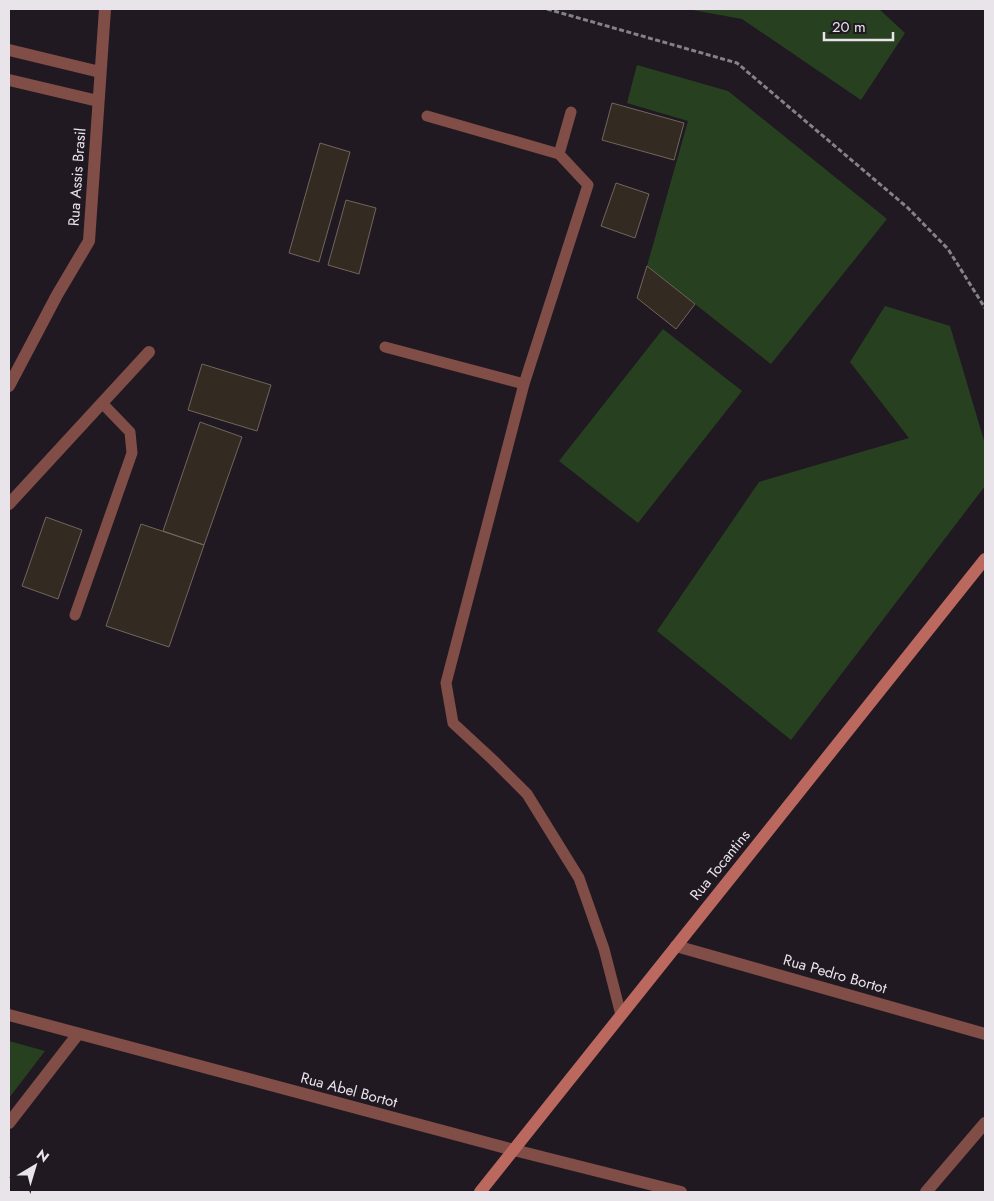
<svg xmlns="http://www.w3.org/2000/svg" width="994" height="1201" font-family="Jost,sans-serif">
<rect width="100%" height="100%" fill="#201922"/>
<!-- green -->
<path fill="#274120" d="M687 9H879L905 33 861 100 742 19Z
M637 65 728 91 887 219 771 364 647 266 688 121 627 103Z
M885 306 950 326 985 444V486L791 740 657 631 759 482 909 438 850 362Z
M663 329 742 391 638 523 559 461Z
M9 1041 45 1051 9 1098Z"/>
<!-- building -->
<path fill="#332a22" stroke="#70665d" d="M612 103 684 123 674 160 602 140Z
M320 143 350 152 319 262 289 253Z
M616 183 649 194 635 238 601 226Z
M346 200 376 208 359 274 328 265Z
M647 266 695 304 676 329 637 298Z
M202 364 271 385 257 431 188 410Z
M200 422 242 437 204 545 163 531Z
M46 517 82 530 58 599 22 586Z
M141 524 204 545 169 647 106 626Z"/>
<g fill="none" stroke-linecap="round" stroke-linejoin="round">
<!-- path -->
<path stroke="#868088" stroke-width="3" stroke-dasharray="5 2.5" stroke-linecap="butt" d="M547 9 737 63 908 208 948 249 985 308"/>
<!-- service -->
<path stroke="#814d47" stroke-width="11" d="M571 112 559 154 588 185 524 384 446 683 453 723 493 760 527 794 579 878 604 949 621 1015
M427 116 559 154
M385 347 524 384
M75 615 132 453 130 432 102 403"/>
<!-- minor -->
<path stroke="#814d47" stroke-width="12" d="M9 50 100 72
M9 80 98 101
M9 386 57 295 89 241 105 9
M9 504 149 352
M676 946 985 1034
M9 1015 514 1150 681 1192
M9 1123 78 1034
M926 1192 985 1123"/>
<!-- secondary -->
<path stroke="#bb685f" stroke-width="12" d="M480 1192 985 559"/>
</g>
<g text-anchor="middle" stroke-width="5" stroke-linejoin="round" paint-order="stroke">
<!-- street labels -->
<g font-size="15" fill="#e8e4ea" stroke="#201922">
<text transform="translate(77 177) rotate(-86)" y="5">Rua Assis Brasil</text>
<text transform="translate(720 865) rotate(-51)" y="5">Rua Tocantins</text>
<text transform="translate(835 974) rotate(16)" y="5">Rua Pedro Bortot</text>
<text transform="translate(349 1090) rotate(15)" y="5">Rua Abel Bortot</text>
</g>
</g>
<!-- border -->
<rect width="994" height="1201" fill="none" stroke="#e8e4ea" stroke-width="20"/>
<!-- north arrow -->
<g transform="translate(35 1166) rotate(38)" stroke="#201922" stroke-width="4" paint-order="stroke">
<path d="M0-4L9 19L0 12L-9 19Z" fill="#e8e4ea"/>
<text y="-8" font-size="14" font-weight="bold" text-anchor="middle" fill="#e8e4ea">N</text>
</g>
<!-- scale -->
<path d="M824 32v8h69v-8" fill="none" stroke="#e8e4ea" stroke-width="2.5"/>
<text x="832" y="32" font-size="15" fill="#e8e4ea" stroke="#201922" stroke-width="4" paint-order="stroke">20 m</text>
</svg>
